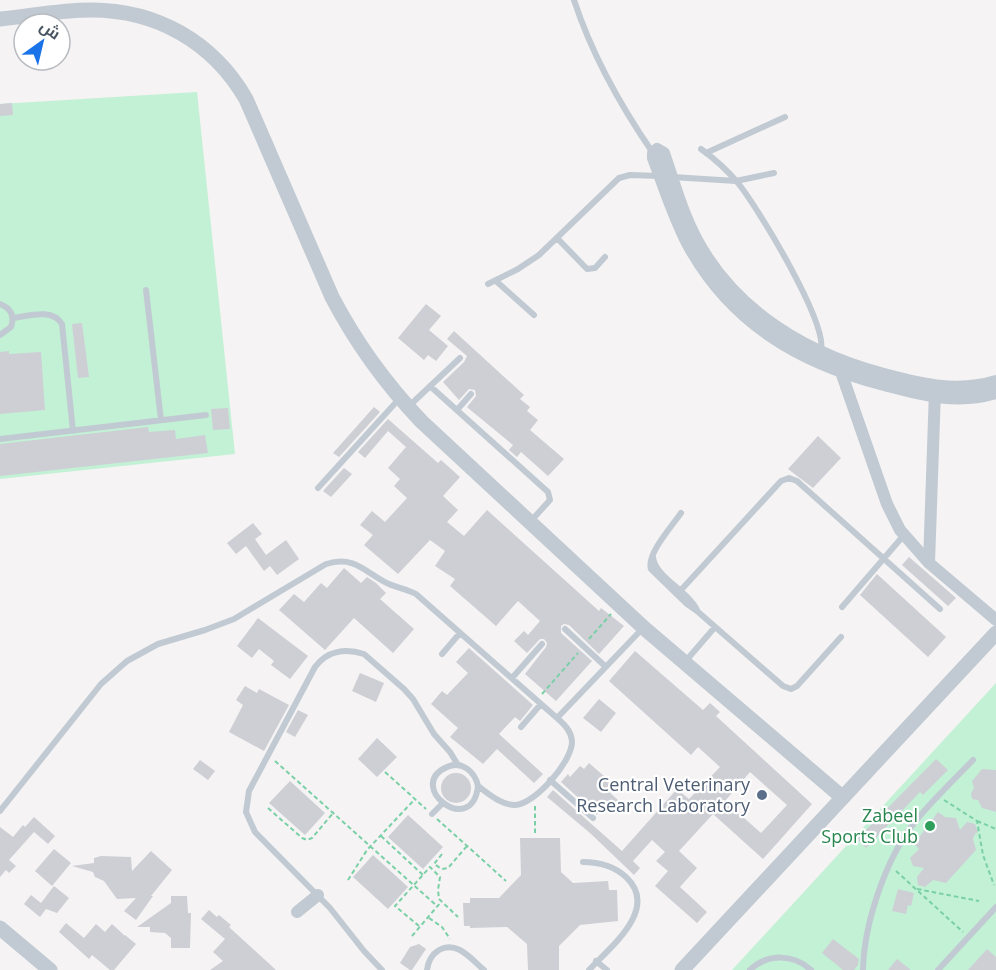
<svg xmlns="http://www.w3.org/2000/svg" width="996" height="970" font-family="'Open Sans',Cairo,sans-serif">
<rect width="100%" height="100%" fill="#f5f3f3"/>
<!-- green -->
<path fill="#c3f1d5" d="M197 92 235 454 0 479V104Z
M996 683V970H732Z"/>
<!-- building -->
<path fill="#cdcfd5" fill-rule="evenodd" d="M12 103 13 115 0 116V104Z
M426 304 441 316 429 330 448 346 436 361 428 355 424 360 398 338Z
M82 323 89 377 78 378 72 324Z
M454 331 524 395 520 399 530 407 527 411 538 420 530 430 564 459 548 476 521 452 517 457 509 450 513 445 468 408 467 407 476 396 475 390 469 389 459 400 443 382 464 362 467 356 447 339Z
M9 351V354L41 352 45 410 0 414V352Z
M374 407 380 412 339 457 333 453Z
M228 408 230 429 213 430 211 409Z
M388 419 438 463 441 460 460 477 443 496 458 510 447 522 464 536 487 510 599 611 601 608 624 626 599 654 569 625 564 624 561 626V633L592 661 556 701 525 674 546 647 547 643 544 639H540L527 653 514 641 524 631 528 635 540 621 518 601 496 626 450 586 455 579 435 566 445 551 430 540 398 574 364 545 373 535 360 525 372 511 385 522 407 498 394 486 400 479 388 468 406 447 388 431 365 458 358 452Z
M148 427 149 432 175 430 176 439 205 435 208 453 0 476V444Z
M818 436 841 458 813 488 788 469Z
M344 468 352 474 331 497 323 491Z
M253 523 262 534 255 539 266 555 286 540 299 559 277 575 270 566 264 571 246 546 236 554 227 543Z
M909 557 956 598 948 606 902 565Z
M344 568 361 583 367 577 376 583 386 593 380 599 414 629 393 653 354 618 325 650 279 610 294 594 304 602 321 583 327 588Z
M877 574 946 637 928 657 860 595Z
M258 618 308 656 290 679 271 665 274 661 259 649 252 658 237 646Z
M469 648 533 705 520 721 515 717 499 734 543 774 534 783 497 749 483 764 450 737 458 728 431 704 442 691 447 695 468 673 456 662Z
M635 651 703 710 710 703 720 712 716 716 812 804 763 859 713 814 679 851 697 868 680 887 707 912 697 923 655 886 668 871 656 861 665 852 652 840 633 861 640 868 634 875 590 833 547 797 553 790 622 851 677 789 689 799 720 767 698 747 691 755 609 681ZM750 772 787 805 761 833 725 801Z
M360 673 384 683 376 702 352 691Z
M245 686 257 693 259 689 289 705 264 751 229 732 243 705 236 700Z
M599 699 616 713 601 732 583 718Z
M298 710 308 715 295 737 286 732Z
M377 738 397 757 377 777 358 759Z
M936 759 948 770 923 795 920 792 866 848 857 839Z
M200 760 215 771 208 780 193 769Z
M589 763 613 784 607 790 619 801 610 811 605 806 597 815 561 782 568 774 570 777 580 766 584 769Z
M982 769 996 770V812L982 808 978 800 972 799 971 793 974 788 972 781Z
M441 788a15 15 0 1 1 30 0a15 15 0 1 1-30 0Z
M290 781 325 813 305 835 269 803Z
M938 812 945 817 956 818 960 830 967 822 975 824 978 832 975 834 973 839 976 850 946 883 933 880 925 887 918 885 917 877 924 868 913 866 910 858 919 849 914 844Z
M408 815 443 847 423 869 388 837Z
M34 817 55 836 48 844 34 832 9 860 16 866 9 873 6 870 0 877V827L13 837 23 825 25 827Z
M520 838H560L561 872 573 883 608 881 609 890H617L618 921 580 925 559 946V970H528L527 944 507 927 470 928V926H464L463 903H470V898H499L521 875Z
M54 849 71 863 52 886 35 871Z
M151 851 172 870 151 896H153L136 920 124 911 136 898 117 899 104 881 95 877 93 872 72 866 94 863V858L101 856 131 857 132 871Z
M373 855 408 887 388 909 353 877Z
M54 886 69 898 57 913 46 909 40 917 24 904 31 895 41 903Z
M898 889 914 893 911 906 908 905 906 914 892 911Z
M171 896H187L188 913H191L190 948H171V938L165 933 150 932V927H137L171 903Z
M209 910 217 917 219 915 231 925 229 927 276 970H210L223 961 213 952 225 939 201 919Z
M66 923 84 938 96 924 105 932 112 924 124 935 123 936 125 935 136 944 114 970H110L92 955 89 959 59 932Z
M833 939 859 959 858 965 854 970H843L822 953Z
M419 944 426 949 412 970H410L400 963 410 947Z
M987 949 996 957V970H968Z
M897 959 911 970H888Z"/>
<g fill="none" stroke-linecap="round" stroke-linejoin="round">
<!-- path -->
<path stroke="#7ad0a6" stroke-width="2" stroke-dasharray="4.5 3" stroke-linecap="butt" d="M589 639 611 614
M542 694 578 653
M275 761 438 907
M385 772 426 809
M944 800 977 821 983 855 994 885
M535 806V836
M268 808 302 838 307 840 312 838 334 812
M437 819 506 881
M977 821 996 829
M381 836 423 875
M442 854 434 864 442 869 448 868 467 846
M896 871 963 932
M348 880 367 850 415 799
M917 889 979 901
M429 918 442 927 450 939
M419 926 395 906 430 867 440 877 438 890 439 899 458 917
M412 936 441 902"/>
<!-- service -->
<path stroke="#c1cad2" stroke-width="6" d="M574 0C592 55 620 105 653 153
M701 149C715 159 727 170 738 183 758 208 828 323 821 351
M706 153 785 117
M672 177 736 181 774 173
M557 238 587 269 595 268 605 257
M496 281 534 315
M488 284 518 269 539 255 619 178 630 175 659 176
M146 290 161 420
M0 304C11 308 15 316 11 327L0 335
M13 318C29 316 52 308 62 324L73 431
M430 386 548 492 550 500 530 522
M408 407 460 358
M457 410 471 394
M0 439 206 415
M318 488 399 399
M681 513C672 526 646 555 651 569L687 604 697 611 783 686 791 689 797 686 841 637
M653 557C655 577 688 591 697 610
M681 590 781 481 789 478 797 481 940 609
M842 607 904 535
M565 629 606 667
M442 654 460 633
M684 663 715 627
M512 678 542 644
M557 718 643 628
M521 727 541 704
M550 780 593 818
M0 811 101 684 127 661 158 644 205 630 234 619 326 564C356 555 365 573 389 584 398 588 407 589 416 594L557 718C565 725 571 731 572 741 573 761 534 805 515 805 501 805 489 794 478 786 475 772 462 760 447 767 404 786 472 839 478 786
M432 814 442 804
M583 862C599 862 614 866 626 877 660 909 610 947 589 970
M596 961 607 970
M382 970 364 951 330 908 255 832 246 812 249 791 315 667C327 651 345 648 364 654L404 689 413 699 434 734 450 752 458 765
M427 970C428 962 431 955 439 950 457 940 471 959 484 970
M750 970C768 953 794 954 811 970
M863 970C864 925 884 864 911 827 929 803 952 782 973 760
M938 970 996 907"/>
<!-- minor -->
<path stroke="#c1cad2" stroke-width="12" d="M840 369 887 504 900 530 929 563 996 620
M996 381C957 393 922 384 884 374 797 351 719 301 685 214 677 194 671 173 664 153L657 149 653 153V158C664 187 673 216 687 243 730 323 799 363 884 385 922 395 957 405 996 393
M929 563 935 391
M297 912 318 895"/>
<!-- tertiary -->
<path stroke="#c1cad2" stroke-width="15" d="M0 19C30 16 61 10 91 10 157 10 213 42 246 99L332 297C356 343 385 383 421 421L644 628 842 797
M0 928 50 970
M682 970 996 633"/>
</g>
<!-- markers -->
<circle fill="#5c6f8a" stroke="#fff" stroke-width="2" cx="762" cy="795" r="6"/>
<circle fill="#2e9e5b" stroke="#fff" stroke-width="2" cx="930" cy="826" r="6"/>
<g text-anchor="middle" stroke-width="4.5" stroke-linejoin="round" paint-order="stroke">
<!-- service labels -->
<g font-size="18" fill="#4e5e75" stroke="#fff" text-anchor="end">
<text x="750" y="791">Central Veterinary<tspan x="750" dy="21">Research Laboratory</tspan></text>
</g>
<!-- leisure labels -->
<g font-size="18" fill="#27864d" stroke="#fff" text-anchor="end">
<text x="918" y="822">Zabeel<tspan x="918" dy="21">Sports Club</tspan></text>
</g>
</g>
<!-- north arrow -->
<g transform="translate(42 42) rotate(34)"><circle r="28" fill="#ffffff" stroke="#b7bbc0" stroke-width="1.5"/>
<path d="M0-4.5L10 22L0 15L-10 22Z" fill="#1a73e8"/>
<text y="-9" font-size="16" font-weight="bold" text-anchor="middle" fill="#4a5661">ش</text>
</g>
</svg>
